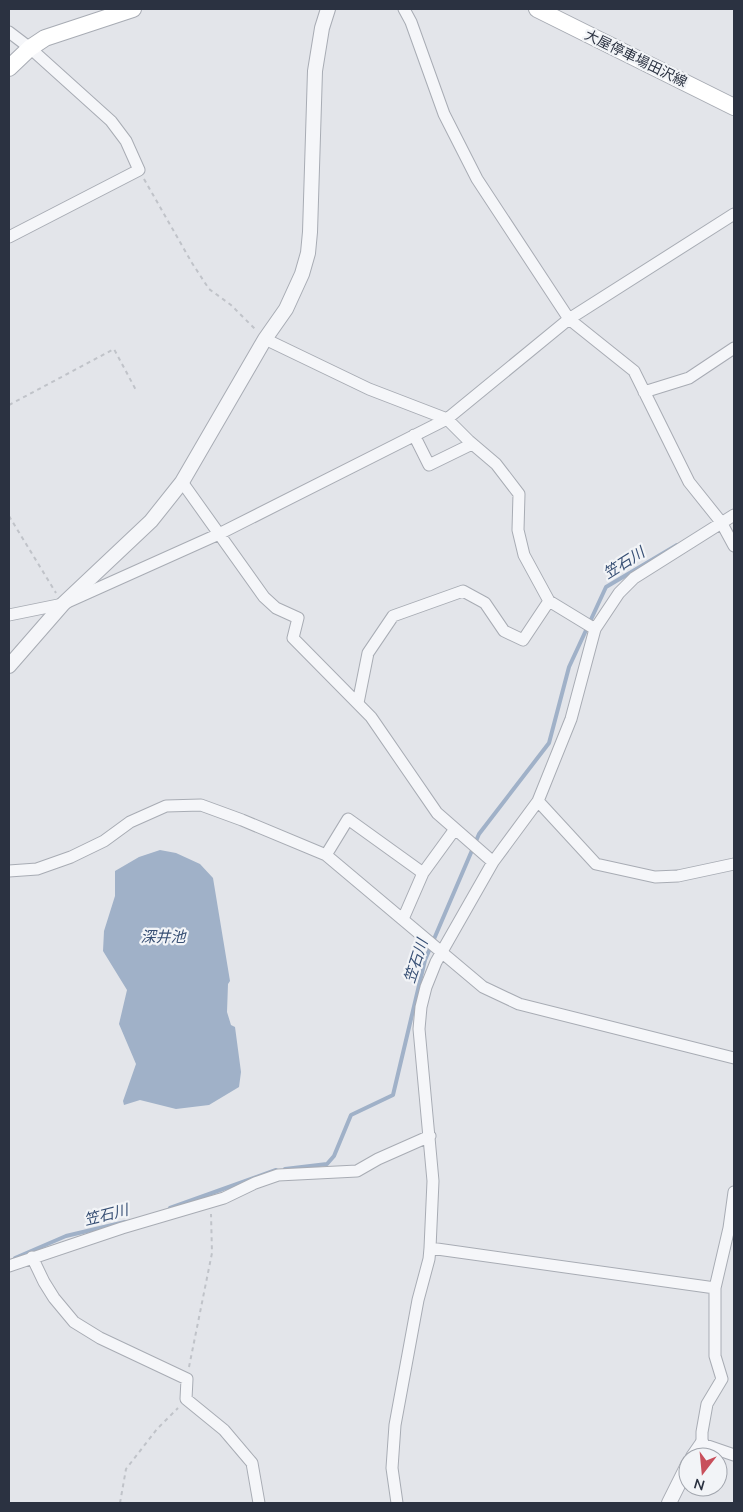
<svg xmlns="http://www.w3.org/2000/svg" width="743" height="1512" font-family="Mulish,'Noto Sans JP',sans-serif">
<rect width="100%" height="100%" fill="#e3e5ea"/>
<!-- water -->
<path fill="#a0b1c8" d="M160 850 176 853 200 864 213 878 230 981 228 984 227 1012 231 1025 235 1027 241 1072 239 1087 209 1105 176 1109 140 1100 124 1105 123 1101 136 1064 119 1024 127 990 103 951 104 931 115 896V871L139 857Z"/>
<g fill="none" stroke-linecap="round" stroke-linejoin="round">
<!-- stream -->
<path stroke="#a0b1c8" stroke-width="4" d="M285 1169 327 1164 334 1156 351 1115 393 1095 425 960 479 834 549 743 569 667 606 587 677 545
M170 1208 276 1170
M15 1258 66 1236 125 1222"/>
<!-- minor casing -->
<g stroke="#a8acb4" stroke-width="13">
<path id="minor" d="M404 9 411 22 444 114 477 179 569 319 634 371 689 482 721 522 734 546
M9 32 30 48 111 121 126 141 139 170 9 237
M265 339 369 389 447 419 469 441 496 464 519 494 518 530 524 555 549 601 595 629
M644 392 689 378 734 348
M414 435 429 465 472 444
M182 482 264 597 276 608 298 618 293 638 371 717 437 813 493 862
M9 615 63 604 219 534 447 419 569 319 734 214
M358 703 368 653 393 616 463 591 485 603 504 631 523 640 549 601
M538 801 596 864 655 877 678 876 734 864
M326 855 348 819 423 873
M9 871 37 869 71 857 104 841 130 822 166 806 201 805 242 820 326 855 483 987 519 1004 734 1058
M403 919 423 873 455 829
M734 1192 729 1228 715 1288V1356L722 1379 707 1404 702 1432V1444L734 1455
M430 1248 715 1288
M32 1257 44 1282 54 1298 74 1322 100 1338 187 1379 186 1399 224 1430 252 1463 259 1503
M9 1266 122 1228 224 1198 255 1183 278 1175 357 1171 378 1159 430 1136
M397 1503 392 1468 395 1425 418 1300 429 1259 430 1248 433 1181 419 1029 421 1007 426 987 436 962 493 862 538 801 571 719 595 629 619 593 634 578 734 515"/>
</g>
<!-- tertiary casing -->
<g stroke="#a8acb4" stroke-width="16">
<path id="tertiary" d="M9 666 63 604 151 521 182 482 265 339 286 309 302 274 308 253 310 232 315 71 322 28 328 9
M693 1457 702 1444
M669 1503 688 1465"/>
</g>
<!-- secondary casing -->
<g stroke="#a8acb4" stroke-width="18">
<path id="secondary" d="M537 9 734 107
M9 68 30 48 45 38 133 9"/>
</g>
<!-- path -->
<path stroke="#c0c3c9" stroke-width="2" stroke-dasharray="4 4" stroke-linecap="butt" d="M144 179 192 263 209 289 231 305 256 330
M9 405 114 349 137 392
M9 516 56 593
M189 1367 212 1253 211 1214
M120 1503 126 1469 157 1429 178 1408"/>
<!-- minor -->
<use href="#minor" stroke="#f5f6f9" stroke-width="11"/>
<!-- tertiary -->
<use href="#tertiary" stroke="#f5f6f9" stroke-width="14"/>
<!-- secondary -->
<use href="#secondary" stroke="#fff" stroke-width="16"/>
</g>
<g text-anchor="middle" stroke-width="4.5" stroke-linejoin="round" paint-order="stroke">
<!-- street labels -->
<g font-size="14" fill="#2b3241" stroke="#f2f4f7">
<text transform="translate(636 58) rotate(26)" y="5">大屋停車場田沢線</text>
</g>
<!-- water labels -->
<g font-size="15" font-style="italic" fill="#374f74" stroke="#f2f4f7">
<text transform="translate(624 563) rotate(-32)" y="5">笠石川</text>
<text x="163" y="942">深井池</text>
<text transform="translate(416 961) rotate(-72)" y="5">笠石川</text>
<text transform="translate(106 1215) rotate(-14)" y="5">笠石川</text>
</g>
</g>
<!-- border -->
<rect width="743" height="1512" fill="none" stroke="#2b3241" stroke-width="20"/>
<!-- north arrow -->
<g transform="translate(703 1472) rotate(196)"><circle r="24" fill="#f2f4f7" stroke="#a2a6ae"/>
<path d="M0-4L9 19L0 12L-9 19Z" fill="#c84f5b"/>
<text y="-8" font-size="14" font-weight="bold" text-anchor="middle" fill="#2b3241">N</text>
</g>
</svg>
